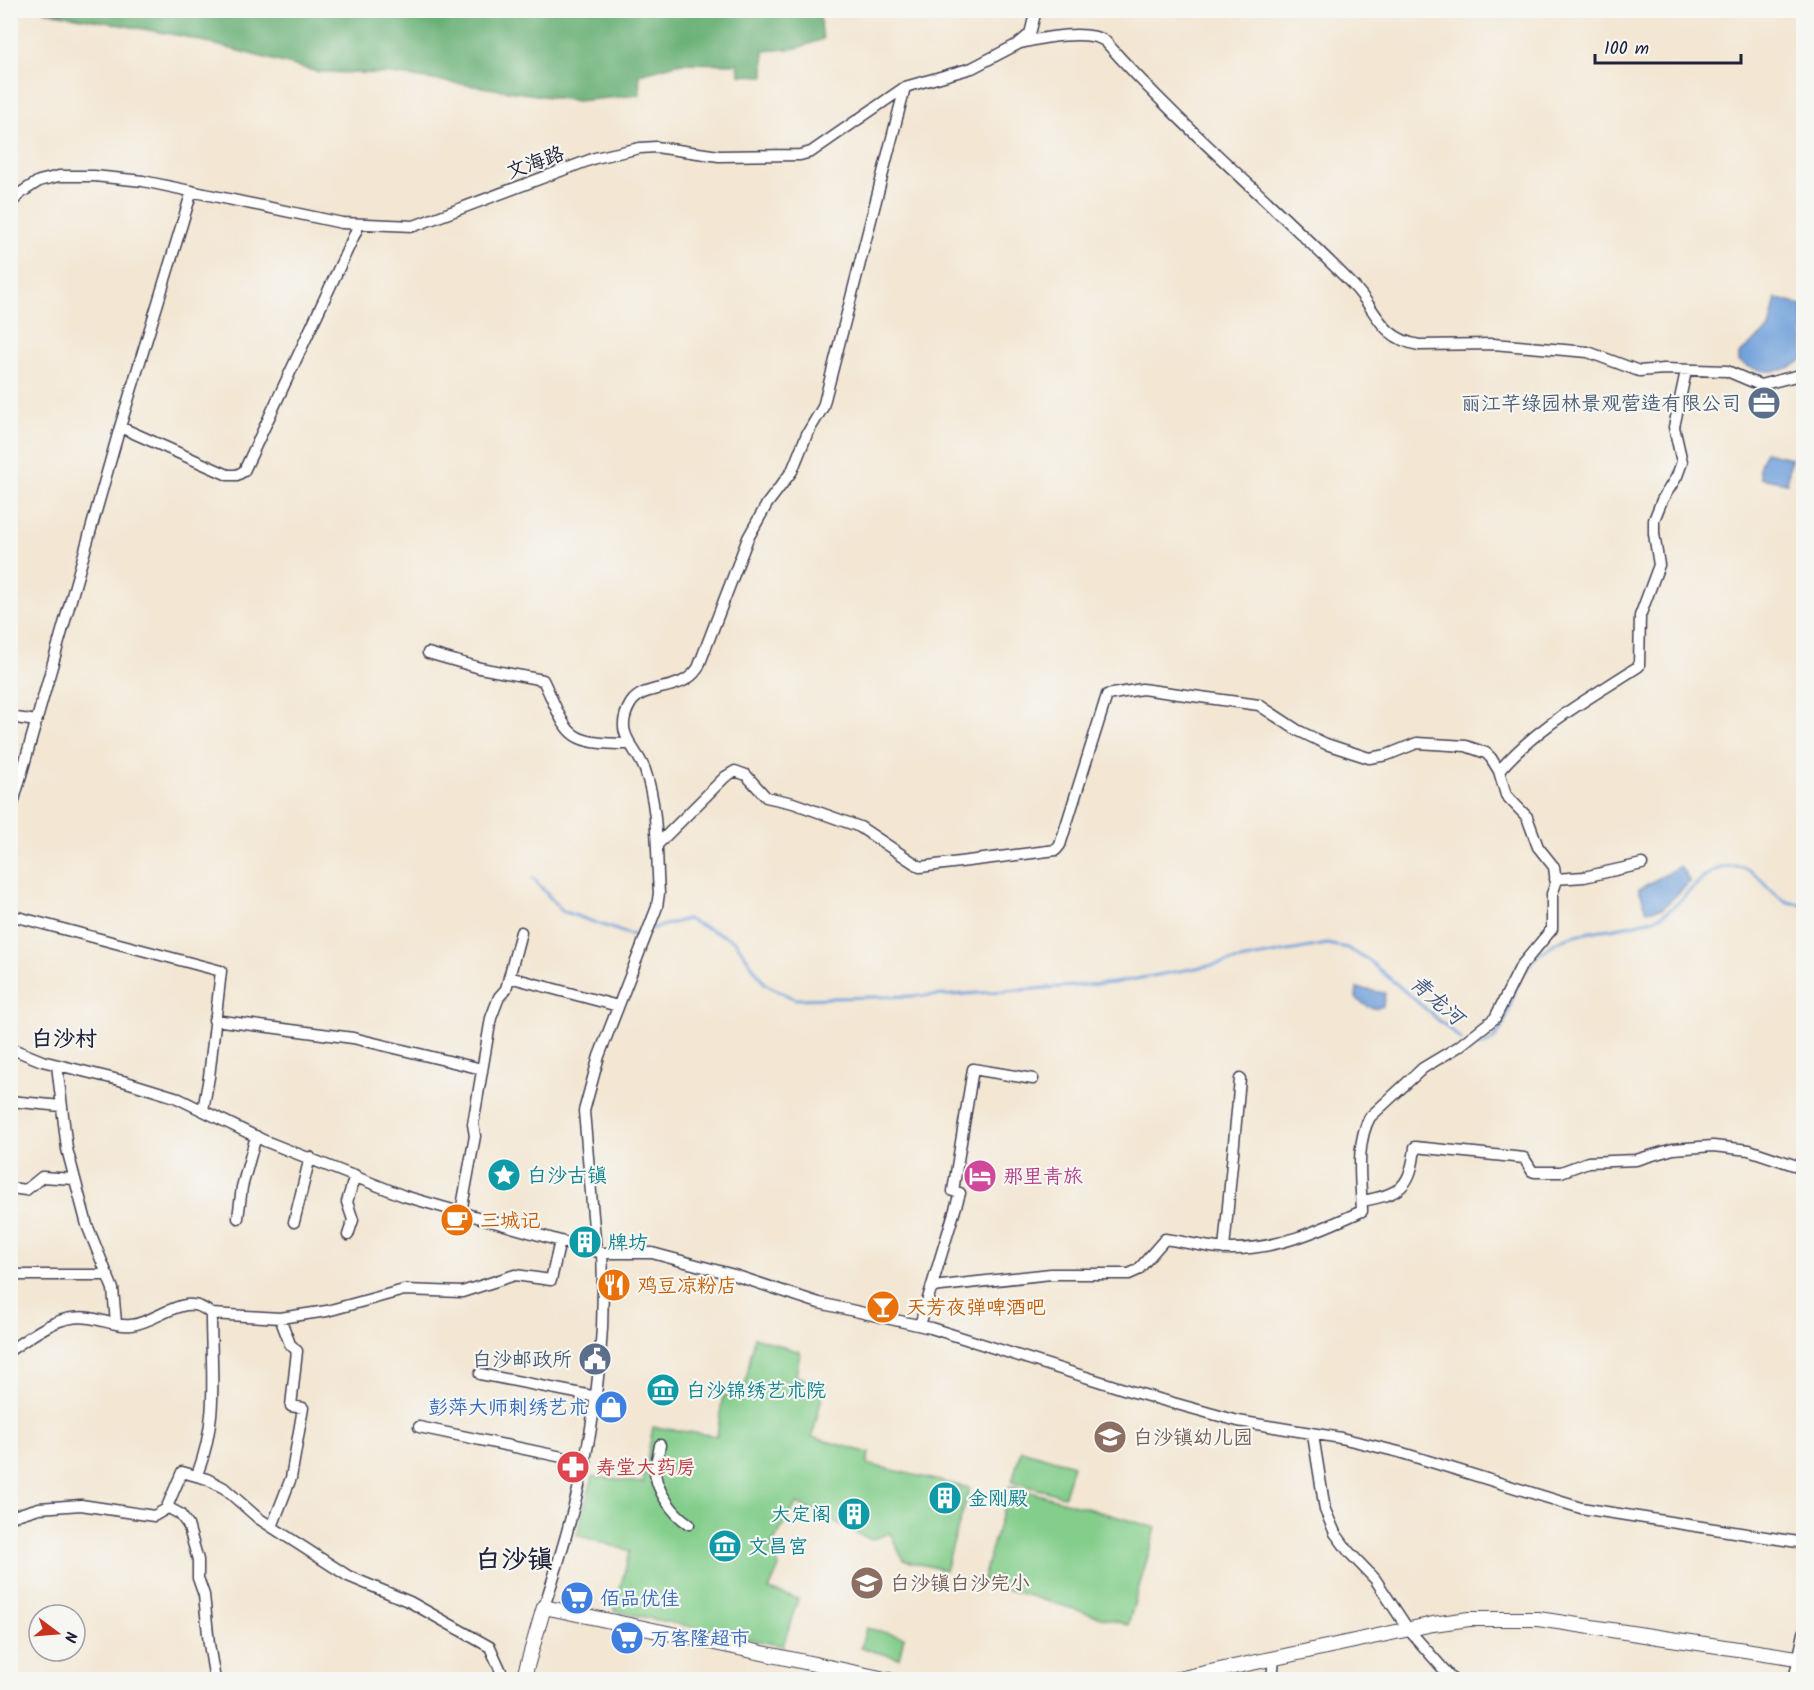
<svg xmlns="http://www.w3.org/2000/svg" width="1814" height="1690" font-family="Kalam,'LXGW WenKai TC',sans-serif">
<rect width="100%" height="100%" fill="#f6f6f2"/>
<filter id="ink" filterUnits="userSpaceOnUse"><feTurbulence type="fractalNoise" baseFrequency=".0167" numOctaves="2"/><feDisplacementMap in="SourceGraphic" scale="12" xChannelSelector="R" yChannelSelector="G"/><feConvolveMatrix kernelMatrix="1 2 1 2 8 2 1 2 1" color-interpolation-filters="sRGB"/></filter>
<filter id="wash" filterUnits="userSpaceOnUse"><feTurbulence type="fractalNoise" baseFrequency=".008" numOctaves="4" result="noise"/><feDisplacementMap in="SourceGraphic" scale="24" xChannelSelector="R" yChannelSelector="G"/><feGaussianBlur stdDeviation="1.35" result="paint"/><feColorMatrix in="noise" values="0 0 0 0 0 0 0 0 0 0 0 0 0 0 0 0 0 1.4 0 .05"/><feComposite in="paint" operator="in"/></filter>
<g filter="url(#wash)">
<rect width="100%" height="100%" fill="#f3e6d2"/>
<!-- green -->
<path fill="#83ce8b" stroke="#527863" stroke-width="1.5" d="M754 1337 800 1352 796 1376 825 1385 812 1437 869 1453 867 1464 970 1488 945 1570 903 1560 890 1533 871 1540 797 1503 771 1546 779 1567 769 1590 798 1599 783 1646 614 1611 630 1551 577 1535 593 1476 643 1483 653 1427 717 1436 723 1395 743 1398Z
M1021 1450 1073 1465 1064 1496 1012 1482Z
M1010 1486 1156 1528 1128 1625 982 1582Z
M866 1628 904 1637 899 1658 861 1648Z"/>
<!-- forest -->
<path fill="#6ab177" stroke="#466a59" stroke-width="1.5" d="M819 10 823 39 798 48 764 51V76L739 75 738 64 681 63 639 74 640 95 577 101 393 74 318 72 182 36 43 11Z"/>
<!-- water -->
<path fill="#71a0da" stroke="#4a618a" stroke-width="1.5" d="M1776 298 1803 306V359C1786 374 1758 376 1739 361V354L1769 329Z
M1765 452 1791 458 1787 483 1761 478 1759 468Z
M1680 866 1690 882 1663 908 1647 911 1639 889Z
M1357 988 1385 993 1383 1006C1371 1011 1365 1006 1356 998Z"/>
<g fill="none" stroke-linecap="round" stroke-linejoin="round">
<!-- stream -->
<path stroke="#71a0da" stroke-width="3" d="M533 878 562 911 631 935 644 931
M651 929 687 919 735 941 765 984 795 999 952 995 1114 983 1327 944 1347 948 1367 959 1462 1040
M1524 972C1560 920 1605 938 1656 918 1684 907 1701 864 1735 866 1765 867 1770 909 1804 903
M1468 1043C1502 1058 1509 1004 1518 983"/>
</g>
</g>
<g filter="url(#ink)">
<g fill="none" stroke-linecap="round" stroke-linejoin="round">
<!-- minor casing -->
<g stroke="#413f52" stroke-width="13">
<path id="minor" d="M1021 43C1042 38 1087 29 1105 41 1182 128 1271 201 1352 284 1377 309 1379 338 1419 345L1493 344 1588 352 1639 371 1664 369 1727 371 1760 385 1804 374
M10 204 22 192 39 181 59 176H94L143 181 342 223 414 226 595 158 640 148 656 147 719 156 800 155 811 152 905 87 972 68 1018 44 1030 34 1036 10
M120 427 228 475H237L244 471 359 225
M428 653 480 668 543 680C569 734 563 744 628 744
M10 717 36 721
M1499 771C1537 726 1590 698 1639 666L1640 616 1659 565 1654 534V520L1662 500 1677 476 1682 462 1674 427 1686 371
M10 814 120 427 192 191
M658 844 725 777 735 771 746 775 766 797 793 803 860 827 920 867 1056 850 1060 845 1107 695 1142 689 1259 705 1297 730 1326 744 1369 758 1387 755 1417 743 1466 746 1486 753 1491 758 1499 771 1506 795 1527 817 1538 847 1554 867 1556 883 1552 894V929L1521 966 1495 1018 1458 1047 1423 1068 1370 1117C1355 1144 1361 1181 1362 1211 1320 1230 1276 1250 1229 1249 1208 1248 1186 1242 1165 1239L1138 1270 1129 1274H1051L932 1287
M1555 879 1584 877 1642 864
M10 915 221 971 209 1077 203 1110
M509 977 618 1006
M214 1020 353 1038 482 1069
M10 1048 42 1061 123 1081 175 1097 265 1141 404 1196 602 1253H652L734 1275 819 1303 931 1328 1130 1391 1238 1421 1341 1438 1399 1452 1581 1508 1804 1543
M57 1065 67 1149 87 1225 113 1289 116 1323
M10 1101 61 1106
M10 1188 26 1190 42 1177 74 1179
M1362 1201C1401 1194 1411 1187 1415 1147L1524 1158 1532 1171 1535 1172H1561L1588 1162 1636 1160 1673 1149 1713 1146 1749 1150 1794 1165
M461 1212 475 1136 473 1124 491 1018 499 997 506 989 521 932
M238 1218 242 1187 256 1136
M294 1222 310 1157
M348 1235 353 1220 347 1202 355 1175
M1224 1249 1240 1079
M596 1251 584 1111 599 1056 657 907 659 893C656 851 659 811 645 770 636 746 612 734 631 703 645 682 681 694 698 668L748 538 767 504 792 471 807 434 823 407 905 87
M10 1275H108
M920 1325 960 1193 953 1191 973 1069 1033 1079
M10 1350C35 1334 59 1313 90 1318 103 1320 119 1327 131 1325 159 1322 186 1289 211 1314L280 1318 327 1311 404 1290 462 1292 515 1275 551 1280 560 1241
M480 1374 597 1397
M419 1427 586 1462
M1313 1435 1325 1510 1335 1533 1349 1552 1375 1579 1408 1629 1453 1680
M660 1445C659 1453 656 1461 655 1468 654 1488 673 1514 689 1524
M197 1475C219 1418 211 1373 211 1314
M167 1507 180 1514 188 1525 198 1560V1578L204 1595 209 1644 215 1680
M10 1517 39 1508 81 1505 154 1516 166 1509 182 1472 207 1479 224 1488 258 1518 348 1576 410 1602 490 1647 505 1680
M272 1527 291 1478 303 1408 291 1406 297 1351 290 1344 280 1318
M544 1607C584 1486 608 1381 602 1253
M1272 1680 1274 1658
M1794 1680 1804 1633"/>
</g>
<!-- major casing -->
<g stroke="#413f52" stroke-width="16">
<path id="major" d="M523 1680 544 1607 890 1680
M1173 1680 1433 1624 1469 1619H1538L1804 1659"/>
</g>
<!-- minor -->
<use href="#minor" stroke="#fff" stroke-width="10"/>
<!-- major -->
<use href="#major" stroke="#fff" stroke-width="14"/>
</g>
</g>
<!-- icons -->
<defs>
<g id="office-disc" transform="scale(1.725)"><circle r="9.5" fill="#5c6f8a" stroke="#f6f6f2"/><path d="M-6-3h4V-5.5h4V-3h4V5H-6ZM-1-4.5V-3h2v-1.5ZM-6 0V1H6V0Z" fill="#fff"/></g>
<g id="sight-disc" transform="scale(1.725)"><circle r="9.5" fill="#0f9aa8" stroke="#f6f6f2"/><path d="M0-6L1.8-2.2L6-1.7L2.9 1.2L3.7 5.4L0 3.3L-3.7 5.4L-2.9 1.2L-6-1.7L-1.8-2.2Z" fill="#fff"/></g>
<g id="hotel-disc" transform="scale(1.725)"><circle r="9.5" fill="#d1479c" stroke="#f6f6f2"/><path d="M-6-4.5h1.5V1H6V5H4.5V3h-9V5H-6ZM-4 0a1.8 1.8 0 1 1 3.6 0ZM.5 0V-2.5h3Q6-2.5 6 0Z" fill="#fff"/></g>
<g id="cafe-disc" transform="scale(1.725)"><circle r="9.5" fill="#e8710a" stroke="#f6f6f2"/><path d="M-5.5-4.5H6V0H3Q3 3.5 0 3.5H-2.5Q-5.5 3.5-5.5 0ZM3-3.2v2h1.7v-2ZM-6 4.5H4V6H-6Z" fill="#fff"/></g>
<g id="building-disc" transform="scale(1.725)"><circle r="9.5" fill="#0f9aa8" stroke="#f6f6f2"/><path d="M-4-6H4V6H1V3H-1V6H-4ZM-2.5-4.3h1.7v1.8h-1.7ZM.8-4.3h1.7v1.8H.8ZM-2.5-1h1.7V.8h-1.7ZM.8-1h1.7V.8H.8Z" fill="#fff"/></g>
<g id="restaurant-disc" transform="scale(1.725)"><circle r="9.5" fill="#e8710a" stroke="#f6f6f2"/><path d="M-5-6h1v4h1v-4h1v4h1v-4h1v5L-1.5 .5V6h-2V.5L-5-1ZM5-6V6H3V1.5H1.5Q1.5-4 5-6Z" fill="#fff"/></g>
<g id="bar-disc" transform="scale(1.725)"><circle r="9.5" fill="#e8710a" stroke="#f6f6f2"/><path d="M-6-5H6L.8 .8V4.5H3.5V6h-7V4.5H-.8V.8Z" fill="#fff"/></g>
<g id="civic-disc" transform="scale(1.725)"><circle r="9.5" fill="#5c6f8a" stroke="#f6f6f2"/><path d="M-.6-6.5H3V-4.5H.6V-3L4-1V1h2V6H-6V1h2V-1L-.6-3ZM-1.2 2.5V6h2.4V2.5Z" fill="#fff"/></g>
<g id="museum-disc" transform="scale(1.725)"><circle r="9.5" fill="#0f9aa8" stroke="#f6f6f2"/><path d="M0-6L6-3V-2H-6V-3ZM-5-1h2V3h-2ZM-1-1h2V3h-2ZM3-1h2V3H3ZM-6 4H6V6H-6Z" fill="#fff"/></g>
<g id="shop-disc" transform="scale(1.725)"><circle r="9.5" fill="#3f7fe0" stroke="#f6f6f2"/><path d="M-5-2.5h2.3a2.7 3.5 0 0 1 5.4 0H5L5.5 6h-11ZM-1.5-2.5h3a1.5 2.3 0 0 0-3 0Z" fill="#fff"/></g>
<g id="school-disc" transform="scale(1.725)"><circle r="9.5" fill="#8d6e63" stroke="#f6f6f2"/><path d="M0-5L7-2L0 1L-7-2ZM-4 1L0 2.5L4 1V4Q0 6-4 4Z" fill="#fff"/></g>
<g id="pharmacy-disc" transform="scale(1.725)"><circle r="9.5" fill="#e0444e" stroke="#f6f6f2"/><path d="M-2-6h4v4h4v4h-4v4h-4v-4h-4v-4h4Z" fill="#fff"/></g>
<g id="supermarket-disc" transform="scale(1.725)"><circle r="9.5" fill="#3f7fe0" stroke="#f6f6f2"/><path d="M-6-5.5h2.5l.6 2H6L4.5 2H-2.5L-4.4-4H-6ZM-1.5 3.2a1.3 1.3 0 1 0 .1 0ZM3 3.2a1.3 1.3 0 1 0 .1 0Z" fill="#fff"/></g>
</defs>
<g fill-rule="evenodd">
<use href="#office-disc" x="1764" y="403"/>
<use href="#sight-disc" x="504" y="1175"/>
<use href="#hotel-disc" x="980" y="1176"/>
<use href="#cafe-disc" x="457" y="1220"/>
<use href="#building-disc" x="585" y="1242"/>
<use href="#restaurant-disc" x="614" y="1285"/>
<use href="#bar-disc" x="883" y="1307"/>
<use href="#civic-disc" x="595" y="1359"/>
<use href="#museum-disc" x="663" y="1390"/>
<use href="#shop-disc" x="611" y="1407"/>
<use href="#school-disc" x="1110" y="1437"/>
<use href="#pharmacy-disc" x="573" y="1467"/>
<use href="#building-disc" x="945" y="1498"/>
<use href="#building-disc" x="854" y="1514"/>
<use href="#museum-disc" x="725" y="1546"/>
<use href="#school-disc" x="867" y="1583"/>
<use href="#supermarket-disc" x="577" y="1598"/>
<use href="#supermarket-disc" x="627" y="1638"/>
</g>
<g text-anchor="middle" stroke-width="4.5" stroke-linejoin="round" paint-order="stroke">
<!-- street labels -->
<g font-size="20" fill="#22223b" stroke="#f6f6f2">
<text transform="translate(535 162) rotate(-20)" y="7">文海路</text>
</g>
<!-- service labels -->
<g font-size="20" fill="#4e5e75" stroke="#f6f6f2" text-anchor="end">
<text x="1741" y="410">丽江芊绿园林景观营造有限公司</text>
<text x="572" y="1366">白沙邮政所</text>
</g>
<!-- culture labels -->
<g font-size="20" fill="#0d838f" stroke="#f6f6f2" text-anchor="start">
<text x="527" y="1182">白沙古镇</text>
<text x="608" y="1249">牌坊</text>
<text x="686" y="1397">白沙锦绣艺术院</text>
<text x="968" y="1505">金刚殿</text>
<text x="831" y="1521" text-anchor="end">大定阁</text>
<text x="748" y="1553">文昌宫</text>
</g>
<!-- hotel labels -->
<g font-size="20" fill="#b23c85" stroke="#f6f6f2" text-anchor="start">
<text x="1003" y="1183">那里青旅</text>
</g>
<!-- food labels -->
<g font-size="20" fill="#c56008" stroke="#f6f6f2" text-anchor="start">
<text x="480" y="1227">三城记</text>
<text x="637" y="1292">鸡豆凉粉店</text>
<text x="906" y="1314">天芳夜弹啤酒吧</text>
</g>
<!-- shop labels -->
<g font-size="20" fill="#366cbe" stroke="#f6f6f2" text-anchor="start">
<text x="588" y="1414" text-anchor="end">彭萍大师刺绣艺术</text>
<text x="600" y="1605">佰品优佳</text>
<text x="650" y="1645">万客隆超市</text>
</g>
<!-- education labels -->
<g font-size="20" fill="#785e54" stroke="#f6f6f2" text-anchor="start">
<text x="1133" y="1444">白沙镇幼儿园</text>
<text x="890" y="1590">白沙镇白沙完小</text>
</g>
<!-- health labels -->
<g font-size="20" fill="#be3a42" stroke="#f6f6f2" text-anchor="start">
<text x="596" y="1474">寿堂大药房</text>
</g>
<!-- water labels -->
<g font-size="21" font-style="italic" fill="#42547b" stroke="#f6f6f2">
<text transform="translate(1437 1000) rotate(41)" y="7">青龙河</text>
</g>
<!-- quarter labels -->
<g font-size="22" font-weight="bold" fill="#22223b" stroke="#f6f6f2">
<text x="64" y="1046">白沙村</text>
</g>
<!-- district labels -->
<g font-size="26" font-weight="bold" fill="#22223b" stroke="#f6f6f2">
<text x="514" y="1568">白沙镇</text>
</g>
</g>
<!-- margin -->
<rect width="1814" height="1690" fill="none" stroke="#f6f6f2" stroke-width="36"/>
<!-- north arrow -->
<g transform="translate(57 1633) rotate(106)"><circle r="28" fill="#f6f6f2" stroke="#a1a1a9" stroke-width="1.5"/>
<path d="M0-4.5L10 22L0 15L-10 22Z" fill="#c8321e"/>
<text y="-9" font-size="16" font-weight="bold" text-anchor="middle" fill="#22223b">N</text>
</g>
<!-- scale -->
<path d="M1595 54v9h146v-9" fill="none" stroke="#22223b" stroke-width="3"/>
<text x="1604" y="54" font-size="18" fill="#22223b" stroke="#f6f6f2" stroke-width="4.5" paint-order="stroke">100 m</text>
</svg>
